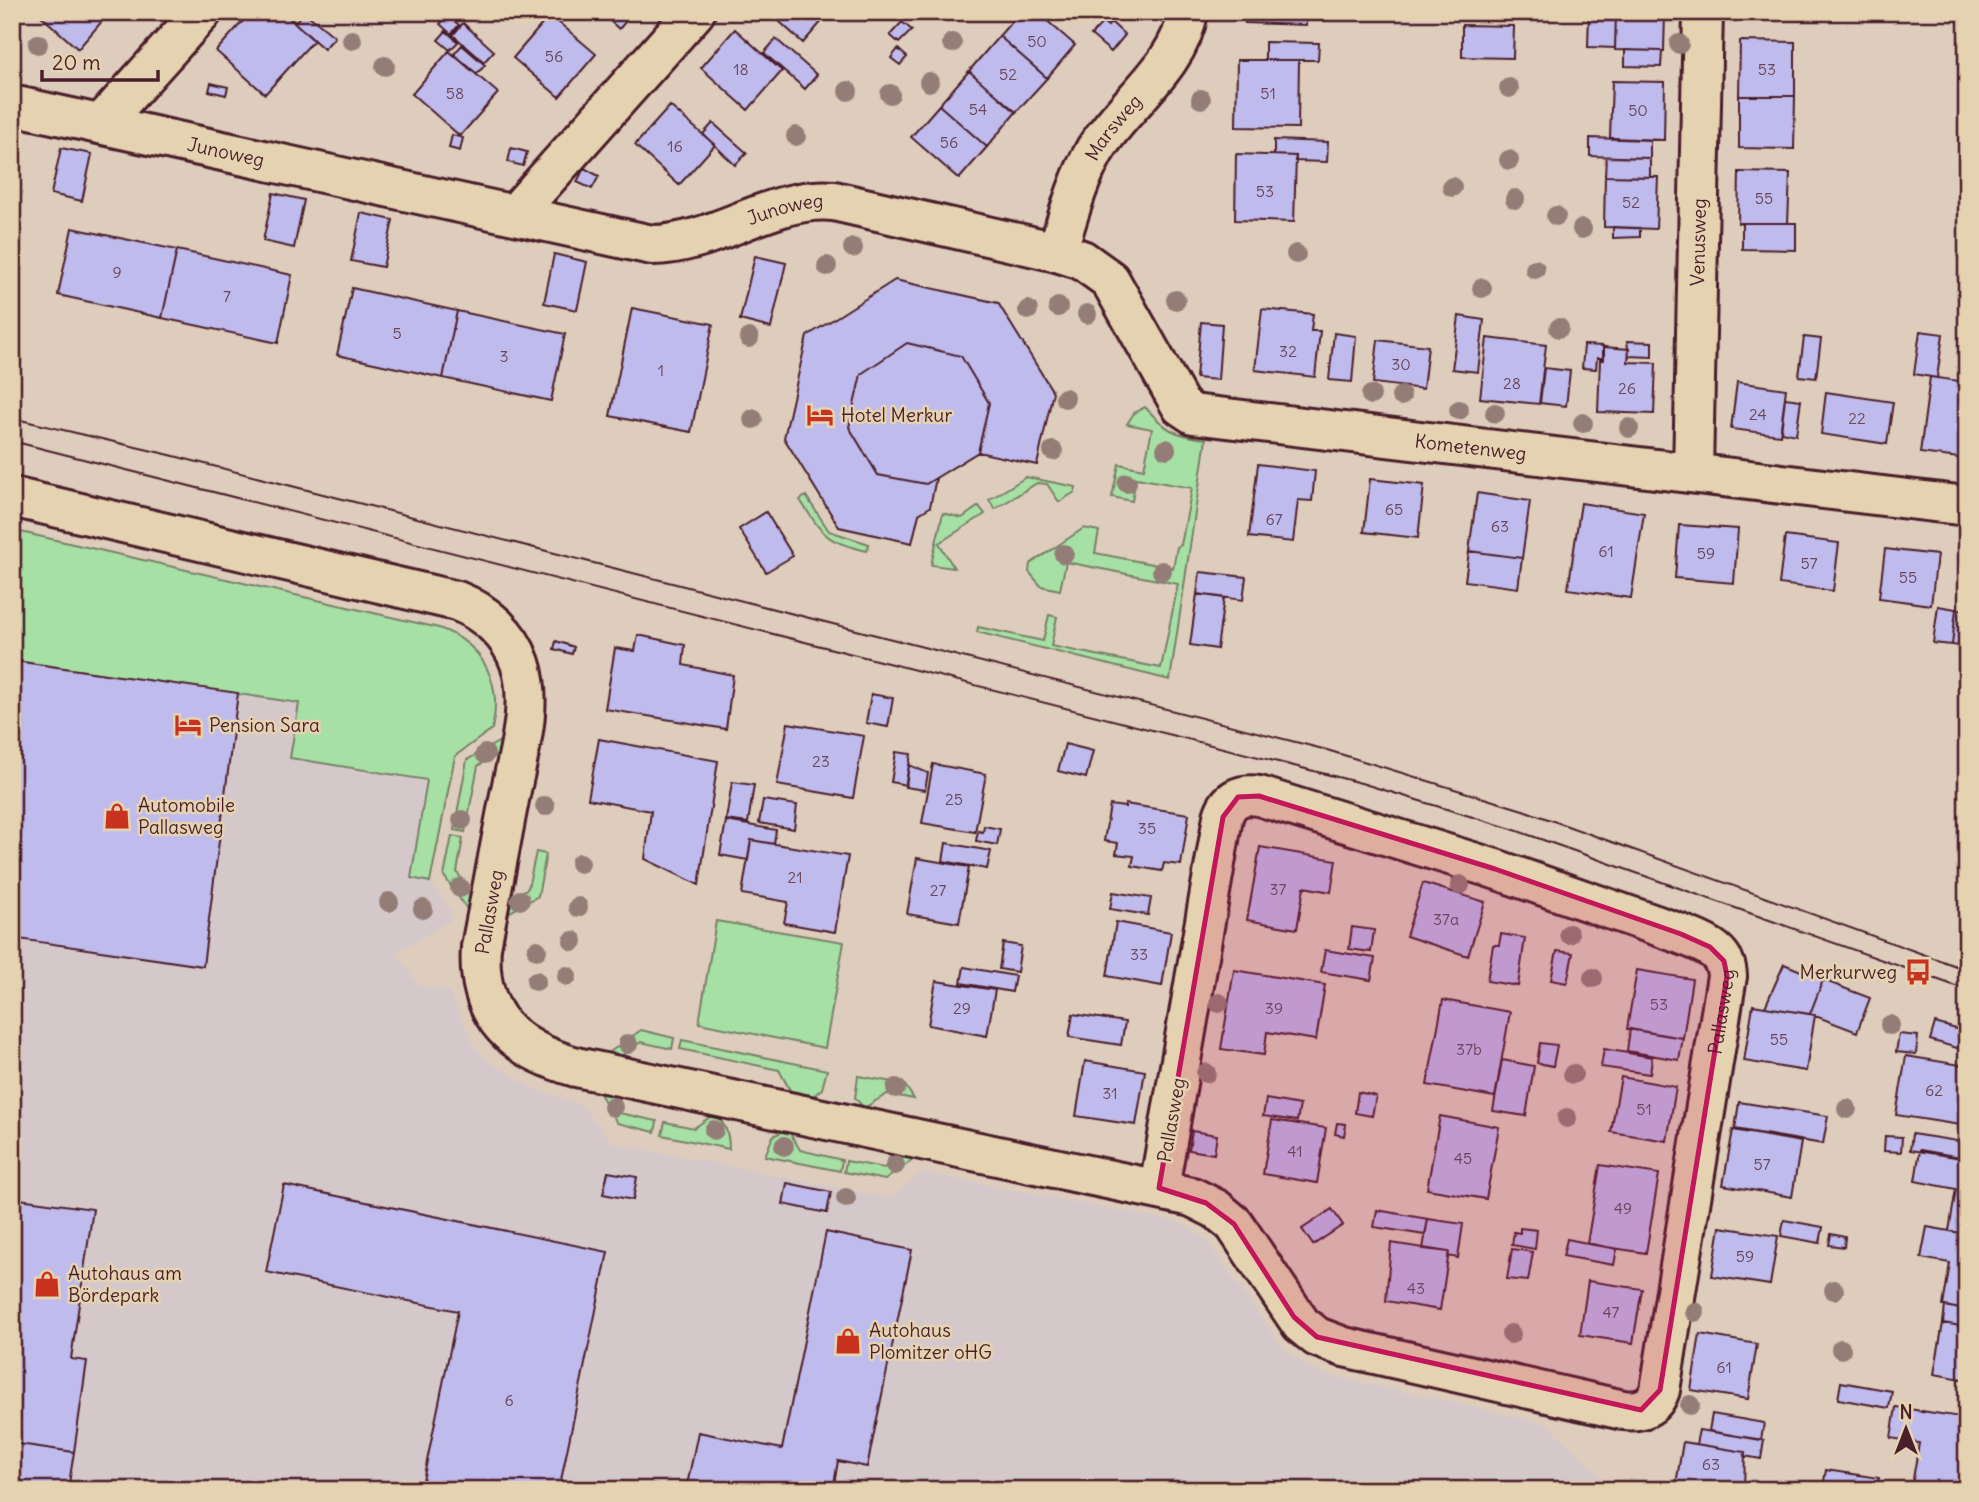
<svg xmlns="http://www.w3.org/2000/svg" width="1979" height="1502" font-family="Delius,sans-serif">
<rect width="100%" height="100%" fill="#decdbc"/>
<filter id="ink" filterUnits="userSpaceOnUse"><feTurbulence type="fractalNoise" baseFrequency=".0143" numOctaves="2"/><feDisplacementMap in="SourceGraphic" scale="14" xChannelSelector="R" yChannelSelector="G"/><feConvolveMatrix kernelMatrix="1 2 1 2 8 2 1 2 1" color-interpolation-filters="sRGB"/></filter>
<g filter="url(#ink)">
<!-- built -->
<path fill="#d5c8cb" d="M12 530 439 628 465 641 484 665 497 698 492 729 462 749 453 761 430 882 452 912 450 921 396 953 420 986 448 990 475 1047 488 1061 528 1086 582 1106 613 1143 891 1198 922 1172 1181 1223 1206 1239 1282 1347 1308 1367 1324 1374 1547 1424 1615 1490H12Z"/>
<!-- green -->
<path fill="#a6e0a5" stroke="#788068" stroke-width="2" d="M1145 407C1167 431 1174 435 1206 439L1170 680 977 632 978 627 1043 641 1049 615 1057 617 1051 646 1161 668 1178 584 1066 562 1060 590 1041 586 1029 572 1030 564 1084 528 1099 531 1095 553 1173 568 1177 547 1181 545 1192 488 1136 478 1132 501 1112 497 1119 464 1144 469 1152 429 1127 424 1134 413Z
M1026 477 1076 487 1075 492 1059 502 1047 484 1037 483 995 509 989 500Z
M806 496 829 531 869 544 867 551C823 540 825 537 800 500Z
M979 506 985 514 939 543 954 568 931 565 943 513 962 518Z
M12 530 439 628C484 644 503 684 492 729L455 756 430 882 411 878 427 780 290 758 299 703 16 661 12 683Z
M502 740 499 754 478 766 465 832 454 830 467 760Z
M452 836 463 838 457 872 470 892 467 909 444 876Z
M536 852 546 854 538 896 503 916 506 901 528 888Z
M716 921 844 942 825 1048 699 1023Z
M641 1030 674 1038 672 1049 641 1042 621 1056 607 1054Z
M682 1040 827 1070 822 1089 812 1097 792 1094 779 1070 680 1049Z
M858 1076 904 1084 914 1099 887 1094 864 1108 855 1098Z
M598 1090 613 1092 619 1113 657 1121 655 1132 617 1123Z
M713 1115C726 1121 729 1135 729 1149L662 1135 665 1122 694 1128Z
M788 1129 800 1150 842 1160 840 1171 765 1156 773 1136Z
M902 1152 918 1156 885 1180 844 1172 846 1161 884 1168Z"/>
<!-- building -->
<path fill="#c0bbed" stroke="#4a1f2b" stroke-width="2" d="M41 12H110L78 49 39 14Z
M251 12H283L314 40 265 94 216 51Z
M304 12 335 37 324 49 294 23Z
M600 12H634L619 29Z
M769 12H830L803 43Z
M1020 12H1037L1075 45 1047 78 999 36Z
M1246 12H1306V25L1245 23Z
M1589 12H1616L1615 48 1588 47Z
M1616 12H1665L1664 51 1615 50Z
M448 15 459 25 451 34 440 24Z
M550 15 596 54 559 97 513 58Z
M902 22 912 30 899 43 890 35Z
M1103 22 1108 26 1111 22 1125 35 1111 52 1091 35Z
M463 23 494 51 484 62 453 35Z
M1462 25 1514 26 1513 58 1462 57Z
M735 29 782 71 748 110 701 68Z
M446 31 458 42 450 50 438 40Z
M999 36 1047 78 1016 112 969 71Z
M776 39 817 75 805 89 764 53Z
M1740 41 1795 42V96H1739Z
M1265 42 1319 43 1318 60H1265Z
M462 45 485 65 477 74 454 54Z
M898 49 907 57 900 65 891 58Z
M1625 50 1662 51 1661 67 1625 66Z
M449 51 498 93 460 136 412 94Z
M1237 60H1299L1298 128 1236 127Z
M969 71 1016 112 987 147 939 105Z
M1612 81 1665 82 1664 140 1610 138Z
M211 83 228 87 226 95 209 91Z
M1739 96H1795L1794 149 1739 148Z
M939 105 987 147 959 179 911 137Z
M670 106 715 145 679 185 635 145Z
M713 123 747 153 735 165 703 134Z
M452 135 463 138 460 151 449 148Z
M1590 138 1650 140V158L1590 156Z
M1274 140 1328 142 1327 162 1295 161 1296 156H1274Z
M61 148 92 154 82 201 51 194Z
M511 148 527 152 523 166 508 162Z
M1236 154 1296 156 1294 222 1235 220Z
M1606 157 1650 158V177L1605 176Z
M584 168 599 176 592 189 577 182Z
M1739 172 1790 173 1788 223H1738Z
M1605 176 1658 177 1656 229 1604 227Z
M273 193 304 200 294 248 263 241Z
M361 213 393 220 383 267 351 261Z
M1742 223H1796V250L1742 249Z
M1613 227 1640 228V237L1613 238Z
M72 228 177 250 162 318 58 295Z
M177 250 292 275 278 343 162 318Z
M554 254 587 262 577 310 544 303Z
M755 256 786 263 771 328 740 320Z
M895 280 998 303 1053 392 1037 465 978 452 989 403 961 356 907 343 861 374 849 427 878 475 926 484 936 478 930 507 919 514 912 543 839 527 784 438 807 336Z
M352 288 457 311 443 378 337 355Z
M632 308 713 324 691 432 610 416Z
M1262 309 1313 314 1311 331H1320L1315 377 1255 370Z
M457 311 565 334 551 401 443 378Z
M1459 316 1484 320 1478 372 1452 369Z
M1201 322 1222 324 1218 380 1196 378Z
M1920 331 1943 334 1937 378 1914 374Z
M1334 333 1356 336 1352 382 1329 380Z
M1804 337 1821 339 1816 378 1799 376Z
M1487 338 1546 345 1539 404 1480 398Z
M1378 340 1428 346 1423 389 1373 383Z
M1627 341 1652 342V357L1629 356Z
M907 343 961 356 989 403 978 452 926 484 878 475 849 427 861 374Z
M1584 345 1603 346V358H1597L1596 369 1582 368Z
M1604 347 1629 349 1628 362 1656 363 1654 414 1598 412 1600 360H1604Z
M1544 368 1570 371 1566 406 1540 403Z
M1930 377 1967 382V459L1920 453Z
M1737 382 1786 389 1780 435 1731 429Z
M1826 392 1893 402 1887 444 1821 434Z
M1785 398 1801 400 1796 435 1781 432Z
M1258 464 1315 471 1312 501 1298 500 1293 542 1249 537Z
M1370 479 1424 485 1418 538 1364 532Z
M1477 493 1530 501 1522 558 1469 551Z
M1581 503 1644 513 1631 598 1568 589Z
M766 512 793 556 766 572 739 529Z
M1679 525 1738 529 1734 583 1675 578Z
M1785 536 1839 543 1833 591 1779 584Z
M1885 549 1937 555 1931 605 1879 598Z
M1469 551 1522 558 1518 588 1465 581Z
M1200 572 1246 577 1243 600 1197 594Z
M1197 594 1224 598 1217 649 1190 645Z
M1938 606 1956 609 1952 645 1933 643Z
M1956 609 1967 610V647L1952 645Z
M638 635 685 645 683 665 733 675 726 729 605 709 615 648 635 651Z
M556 641 574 647 572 654 554 649Z
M15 661 238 693 203 966 12 938V683Z
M871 694 893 698 888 727 866 723Z
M788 723 864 736 853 798 777 785Z
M599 739 718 761 699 885 645 859 651 811 588 799Z
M1065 744 1093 751 1086 778 1058 771Z
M896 752 911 754 906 785 891 782Z
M933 764 986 774 975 832 922 823Z
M909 765 928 773 925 790 905 787Z
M732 782 754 785 748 823 726 820Z
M763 800 797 805 794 829 759 823Z
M1125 804 1189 814 1181 865 1164 863 1162 871 1132 866 1134 856 1116 854 1118 843 1104 841 1110 805 1125 807Z
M726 821 776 830 774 844 751 840 748 860 720 855Z
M984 826 1000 829 997 845 976 841 978 831 983 832Z
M751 840 848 856 835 932 784 923 788 902 742 894Z
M946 843 991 851 987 869 943 861Z
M1260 847 1336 860 1331 892 1304 887 1297 929 1247 920Z
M917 858 969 867 959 923 907 914Z
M1423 883 1485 902 1468 956 1406 936Z
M1113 892 1151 898 1148 915 1110 909Z
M1116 922 1171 932 1162 986 1107 976Z
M1352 927 1374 930 1371 952 1349 949Z
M1501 934 1525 938 1518 986 1487 981 1493 945H1499Z
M1003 943 1021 946 1017 972 999 969Z
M1325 950 1375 958 1371 980 1321 972Z
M1557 951 1573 953 1567 983 1551 980Z
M1784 964 1823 980 1810 1014 1765 1007Z
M964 967 1015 976 1012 992 961 983Z
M1234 970 1325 985 1316 1040 1267 1032 1264 1055 1221 1049Z
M1637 970 1692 979 1683 1038 1627 1029Z
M1823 980 1870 998 1857 1032 1810 1014Z
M936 981 995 990 987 1036 928 1025Z
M1443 1000 1510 1012 1495 1097 1427 1085Z
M1753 1005 1815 1015 1806 1071 1744 1061Z
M1073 1014 1125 1022 1121 1045 1069 1037Z
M1935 1023 1967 1032V1051L1930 1040Z
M1630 1029 1683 1038 1679 1060 1627 1051Z
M1899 1034 1918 1036 1916 1054 1896 1052Z
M1540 1043 1557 1045 1553 1066 1537 1063Z
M1604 1049 1652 1057 1650 1074 1601 1067Z
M1906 1056 1967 1066V1126L1896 1115Z
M1502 1060 1534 1066 1526 1116 1493 1111Z
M1085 1061 1145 1071 1136 1125 1076 1116Z
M1621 1077 1676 1087 1667 1141 1611 1132Z
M1358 1092 1376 1096 1372 1116 1355 1113Z
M1266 1099 1300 1105 1297 1121 1263 1116Z
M1739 1102 1828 1116 1823 1144 1735 1129Z
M1440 1116 1499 1127 1486 1199 1427 1189Z
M1272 1120 1326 1128 1317 1183 1263 1174Z
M1337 1123 1346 1124 1344 1136 1335 1134Z
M1733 1130 1801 1142 1792 1197 1723 1185Z
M1192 1131 1217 1135 1214 1154 1189 1150Z
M1912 1134 1964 1142 1962 1158 1910 1150Z
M1885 1136 1902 1137 1901 1152 1884 1151Z
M1920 1150 1967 1158V1234L1949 1231 1956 1189 1915 1181Z
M1600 1165 1659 1174 1646 1253 1587 1244Z
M608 1172 637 1177 633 1200 603 1194Z
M787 1183 831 1192 827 1213 783 1204Z
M284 1185 608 1252 559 1490H421L458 1311 266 1272Z
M12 1198 93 1209 71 1359 87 1361 74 1452 12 1443Z
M1332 1209 1343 1225 1313 1245 1302 1229Z
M1377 1210 1428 1219 1425 1235 1374 1227Z
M1428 1219 1463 1224 1458 1258 1448 1256 1449 1252 1423 1249Z
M1784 1220 1823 1227 1820 1243 1781 1236Z
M1720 1227 1778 1236 1770 1285 1712 1276Z
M1927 1227 1967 1234V1310L1943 1306 1950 1263 1921 1258Z
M1520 1228 1537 1230 1535 1249 1512 1245 1514 1232 1520 1233Z
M826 1232 912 1250 867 1467 838 1461 833 1490H686L698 1432 782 1449Z
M1831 1234 1845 1237 1844 1247 1829 1245Z
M1567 1239 1617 1249 1614 1265 1563 1256Z
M1391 1243 1449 1252 1440 1310 1386 1301Z
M1512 1249 1533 1252 1528 1281 1507 1279Z
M1588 1281 1642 1289 1633 1343 1580 1335Z
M1945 1306 1967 1310V1327L1943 1323Z
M1943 1323 1967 1327V1380L1934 1374Z
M1700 1334 1757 1344 1748 1399 1691 1390Z
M1841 1382 1892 1391 1889 1408 1838 1399Z
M1896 1407 1967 1418V1490L1912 1485 1919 1443 1891 1438Z
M1712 1414 1764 1423 1761 1440 1709 1431Z
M1699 1430 1764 1440 1761 1459 1744 1456 1745 1452 1696 1444Z
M1683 1442 1745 1452 1744 1490H1675Z
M12 1443 74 1452 68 1490H12Z
M1826 1470 1879 1478 1877 1490 1823 1487Z"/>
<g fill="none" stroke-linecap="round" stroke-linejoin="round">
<!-- minor casing -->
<g stroke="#4a1f2b" stroke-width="44">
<g id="minor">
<path id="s1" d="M12 105 652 245C715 245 772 195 834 201L1057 252 1082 260 1110 280 1181 406 1193 414 1967 506"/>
<path d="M102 123 202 12"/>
<path d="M515 214 695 12"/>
<path id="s2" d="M1057 252C1068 217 1077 182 1095 150 1123 104 1180 67 1188 12"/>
<path id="s3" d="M1693 471 1703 12"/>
<path id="s4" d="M12 497 457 601C485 612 510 634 520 663 535 707 516 760 508 805 499 852 490 899 481 947 476 1016 513 1049 576 1067L1192 1197 1216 1209 1234 1224 1301 1324 1317 1337 1344 1347 1623 1410C1640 1412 1654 1408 1660 1390L1727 976C1726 949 1702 943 1681 934L1495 869 1259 796C1241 793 1228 799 1223 817L1159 1188"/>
</g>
</g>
<!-- minor -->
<use href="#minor" stroke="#e5d2b0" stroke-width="38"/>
<!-- tram -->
<path stroke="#4a1f2b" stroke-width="2" d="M12 418 170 455 1327 750 1523 810 1967 970
M12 441 1361 783 1512 829 1967 990"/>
</g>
<!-- trees -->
<g fill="#947d76">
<circle cx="352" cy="40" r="10"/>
<circle cx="952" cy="43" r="10"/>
<circle cx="38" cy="44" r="10"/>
<circle cx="1679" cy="44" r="10"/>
<circle cx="385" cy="66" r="10"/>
<circle cx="929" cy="82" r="10"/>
<circle cx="1509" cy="88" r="10"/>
<circle cx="848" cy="91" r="10"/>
<circle cx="890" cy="94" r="10"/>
<circle cx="1201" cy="99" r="10"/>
<circle cx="796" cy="136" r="10"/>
<circle cx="1509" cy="160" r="10"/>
<circle cx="1452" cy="187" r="10"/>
<circle cx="1515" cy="199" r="10"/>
<circle cx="1556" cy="216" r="10"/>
<circle cx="1582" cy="229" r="10"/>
<circle cx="853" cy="248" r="10"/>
<circle cx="1296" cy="254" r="10"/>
<circle cx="827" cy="266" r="10"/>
<circle cx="1535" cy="269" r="10"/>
<circle cx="1482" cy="288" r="10"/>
<circle cx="1176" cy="300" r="10"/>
<circle cx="1058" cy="307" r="10"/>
<circle cx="1028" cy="310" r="10"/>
<circle cx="1087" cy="314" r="10"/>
<circle cx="1559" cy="328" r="10"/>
<circle cx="749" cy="338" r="10"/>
<circle cx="1371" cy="395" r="10"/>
<circle cx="1401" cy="396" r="10"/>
<circle cx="1065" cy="398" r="10"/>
<circle cx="1459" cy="410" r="10"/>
<circle cx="1495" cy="413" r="10"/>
<circle cx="753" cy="419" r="10"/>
<circle cx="1583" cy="423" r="10"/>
<circle cx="1629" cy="428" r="10"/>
<circle cx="1166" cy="449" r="10"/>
<circle cx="1053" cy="451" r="10"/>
<circle cx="1127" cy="483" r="10"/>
<circle cx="1064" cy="554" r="10"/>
<circle cx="1162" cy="571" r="10"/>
<circle cx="485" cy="754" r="10"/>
<circle cx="545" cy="806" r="10"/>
<circle cx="462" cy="820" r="10"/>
<circle cx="580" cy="863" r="10"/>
<circle cx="1460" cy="885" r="10"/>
<circle cx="460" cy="888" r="10"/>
<circle cx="520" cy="900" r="10"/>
<circle cx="389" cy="902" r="10"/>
<circle cx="578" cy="907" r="10"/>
<circle cx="423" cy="909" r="10"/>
<circle cx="1569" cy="934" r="10"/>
<circle cx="573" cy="941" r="10"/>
<circle cx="537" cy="950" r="10"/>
<circle cx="567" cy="976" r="10"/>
<circle cx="1593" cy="978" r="10"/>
<circle cx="536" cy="981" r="10"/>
<circle cx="1219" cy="1003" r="10"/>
<circle cx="1890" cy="1025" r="10"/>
<circle cx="628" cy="1044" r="10"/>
<circle cx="1206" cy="1073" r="10"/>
<circle cx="1573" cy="1074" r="10"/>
<circle cx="896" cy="1088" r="10"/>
<circle cx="613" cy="1107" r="10"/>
<circle cx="1847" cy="1109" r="10"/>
<circle cx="1567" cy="1118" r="10"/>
<circle cx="714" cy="1130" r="10"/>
<circle cx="784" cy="1146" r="10"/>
<circle cx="895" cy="1165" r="10"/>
<circle cx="846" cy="1198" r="10"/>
<circle cx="1834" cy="1290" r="10"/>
<circle cx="1695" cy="1312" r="10"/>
<circle cx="1511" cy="1334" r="10"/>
<circle cx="1841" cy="1349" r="10"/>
<circle cx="1690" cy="1405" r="10"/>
</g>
</g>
<!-- marked area -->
<path fill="#c2185b" fill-opacity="0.2" stroke="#c2185b" stroke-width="5" stroke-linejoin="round" d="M1259 796 1495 869 1681 934 1710 947 1724 961 1727 976 1660 1390 1641 1410 1317 1337 1294 1317 1234 1224 1206 1203 1159 1188 1223 817 1238 797Z"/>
<!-- icons -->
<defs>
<g id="hotel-bare" transform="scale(2.1)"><path d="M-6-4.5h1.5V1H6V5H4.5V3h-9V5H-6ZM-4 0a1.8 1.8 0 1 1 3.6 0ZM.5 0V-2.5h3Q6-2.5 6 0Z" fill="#c8321e" stroke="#e5d2b0" stroke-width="2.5" paint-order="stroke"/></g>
<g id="shop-bare" transform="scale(2.1)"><path d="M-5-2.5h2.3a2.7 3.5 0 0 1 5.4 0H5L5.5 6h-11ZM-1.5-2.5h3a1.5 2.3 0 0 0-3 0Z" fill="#c8321e" stroke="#e5d2b0" stroke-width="2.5" paint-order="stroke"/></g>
<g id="bus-bare" transform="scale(2.1)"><path d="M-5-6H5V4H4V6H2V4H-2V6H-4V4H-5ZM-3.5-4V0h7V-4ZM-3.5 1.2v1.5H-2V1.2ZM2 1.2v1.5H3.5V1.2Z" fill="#c8321e" stroke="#e5d2b0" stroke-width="2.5" paint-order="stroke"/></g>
</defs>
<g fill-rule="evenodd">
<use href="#hotel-bare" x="820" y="415"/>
<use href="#hotel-bare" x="188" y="725"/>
<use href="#shop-bare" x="117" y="816"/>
<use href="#bus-bare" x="1918" y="972"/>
<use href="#shop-bare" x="47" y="1284"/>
<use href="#shop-bare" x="848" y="1341"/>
</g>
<g text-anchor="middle" stroke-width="5" stroke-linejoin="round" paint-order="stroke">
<!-- number labels -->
<g font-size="16" fill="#68465c">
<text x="1037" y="47">50</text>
<text x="554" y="62">56</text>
<text x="741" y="75">18</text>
<text x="1767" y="75">53</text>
<text x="1008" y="80">52</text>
<text x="455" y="99">58</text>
<text x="1268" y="99">51</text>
<text x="978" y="115">54</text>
<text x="1638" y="116">50</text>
<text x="949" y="148">56</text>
<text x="675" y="152">16</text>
<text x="1265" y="197">53</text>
<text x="1764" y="204">55</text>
<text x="1631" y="208">52</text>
<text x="117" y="278">9</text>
<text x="227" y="302">7</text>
<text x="397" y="339">5</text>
<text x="1288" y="357">32</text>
<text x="504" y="362">3</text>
<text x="1401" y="370">30</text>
<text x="661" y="376">1</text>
<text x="1512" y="389">28</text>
<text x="1627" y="394">26</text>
<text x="1758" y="420">24</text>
<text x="1857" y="424">22</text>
<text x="1394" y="515">65</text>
<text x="1274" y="525">67</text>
<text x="1500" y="532">63</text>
<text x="1606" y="557">61</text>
<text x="1706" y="559">59</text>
<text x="1809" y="569">57</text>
<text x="1908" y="583">55</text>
<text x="821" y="767">23</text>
<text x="954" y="805">25</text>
<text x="1147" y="834">35</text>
<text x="795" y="883">21</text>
<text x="1278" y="895">37</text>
<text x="938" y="896">27</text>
<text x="1446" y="925">37a</text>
<text x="1139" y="960">33</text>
<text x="1659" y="1010">53</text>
<text x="962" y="1014">29</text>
<text x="1274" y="1014">39</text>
<text x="1779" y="1045">55</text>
<text x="1469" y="1055">37b</text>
<text x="1934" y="1096">62</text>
<text x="1110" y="1099">31</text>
<text x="1644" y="1115">51</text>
<text x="1295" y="1157">41</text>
<text x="1463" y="1164">45</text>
<text x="1762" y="1170">57</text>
<text x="1623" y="1214">49</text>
<text x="1745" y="1262">59</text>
<text x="1416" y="1294">43</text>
<text x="1611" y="1318">47</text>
<text x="1724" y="1373">61</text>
<text x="509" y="1406">6</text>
<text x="1711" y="1470">63</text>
</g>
<!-- street labels -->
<g font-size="19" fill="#4a1f2b" stroke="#e5d2b0">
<text dy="7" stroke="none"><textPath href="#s2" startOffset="138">Marsweg</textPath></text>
<text dy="7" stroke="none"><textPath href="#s1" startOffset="219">Junoweg</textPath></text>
<text dy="7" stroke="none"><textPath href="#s1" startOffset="794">Junoweg</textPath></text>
<text dy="7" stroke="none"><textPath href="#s3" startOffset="229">Venusweg</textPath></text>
<text dy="7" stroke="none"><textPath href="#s1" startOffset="1572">Kometenweg</textPath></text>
<text transform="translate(489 912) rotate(-80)" y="7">Pallasweg</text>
<text dy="7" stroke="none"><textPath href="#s4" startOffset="2571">Pallasweg</textPath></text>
<text transform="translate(1171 1120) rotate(-80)" y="7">Pallasweg</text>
</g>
<!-- poi labels -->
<g font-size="19" fill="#4a1f2b" stroke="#e5d2b0" text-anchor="start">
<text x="841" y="422">Hotel Merkur</text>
<text x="209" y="732">Pension Sara</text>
<text x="138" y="812">Automobile<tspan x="138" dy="22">Pallasweg</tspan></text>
<text x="1897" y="979" text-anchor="end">Merkurweg</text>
<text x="68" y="1280">Autohaus am<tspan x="68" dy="22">Bördepark</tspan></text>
<text x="869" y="1337">Autohaus<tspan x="869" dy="22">Plomitzer oHG</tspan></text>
</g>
</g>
<!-- margin -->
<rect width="1979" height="1502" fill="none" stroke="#e5d2b0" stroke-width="42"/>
<rect x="21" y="21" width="1937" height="1460" fill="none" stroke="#4a1f2b" stroke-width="2.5" filter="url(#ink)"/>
<!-- north arrow -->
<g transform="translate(1906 1429)" stroke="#e5d2b0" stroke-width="5" paint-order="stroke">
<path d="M0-5L12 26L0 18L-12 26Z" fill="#4a1f2b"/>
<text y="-10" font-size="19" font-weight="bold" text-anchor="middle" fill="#4a1f2b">N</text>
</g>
<!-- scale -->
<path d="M42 70v10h116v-10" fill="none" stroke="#4a1f2b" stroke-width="3.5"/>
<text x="52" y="70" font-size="21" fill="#4a1f2b" stroke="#e5d2b0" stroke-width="5" paint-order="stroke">20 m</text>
</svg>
